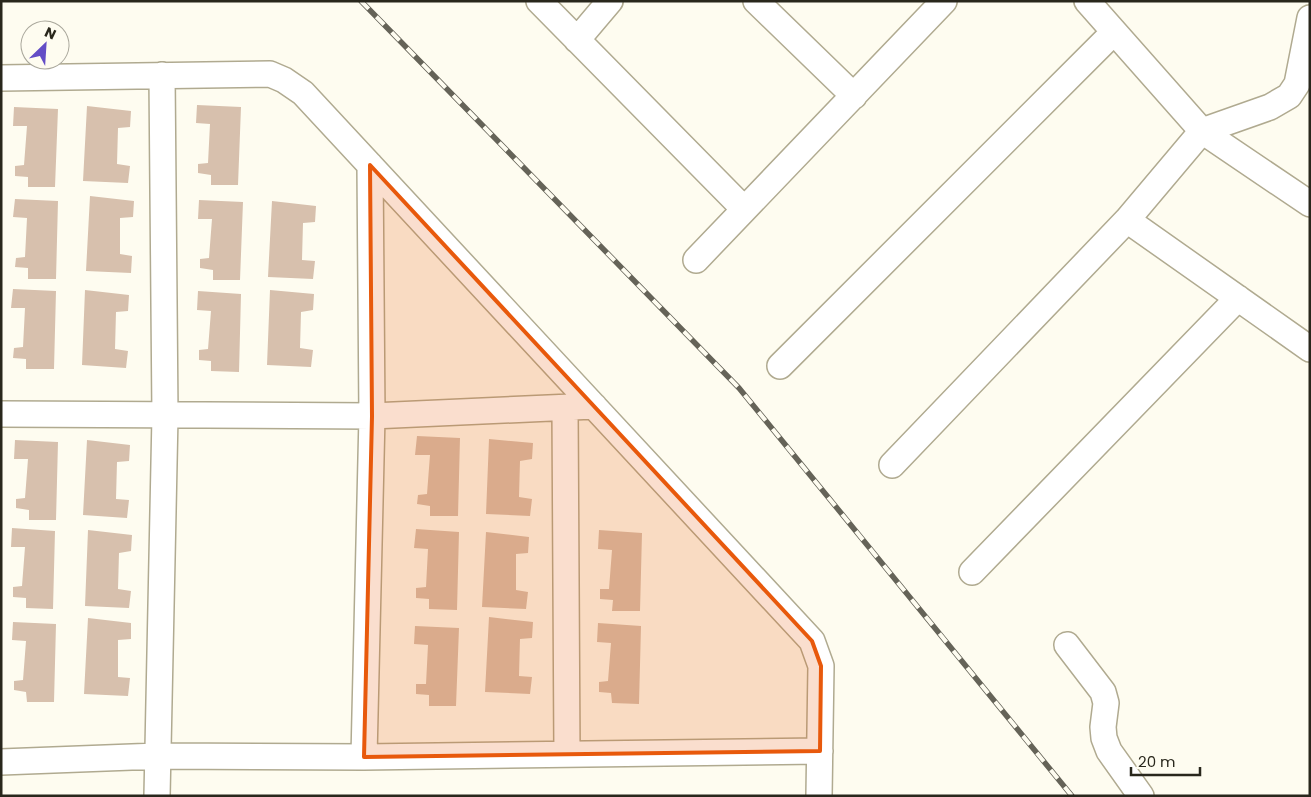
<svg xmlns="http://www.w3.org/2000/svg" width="1311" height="797" font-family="Poppins,sans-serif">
<rect width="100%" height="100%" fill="#fefcf0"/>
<!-- building -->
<path fill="#d7c0ad" d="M197 105 241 107 238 185H211V175L198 173V164L208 163 210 124 196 123Z
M87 106 131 111 130 127 118 128 117 164 130 166 128 183 83 181Z
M14 107 58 109 55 187H28V177L15 176V166L24 165 27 126H13Z
M90 196 134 201 133 217 120 218V254L132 256 131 273 86 271Z
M15 199 58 201 56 279H28V268L15 267 16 258 25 257 27 218 13 217Z
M199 200 243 202 240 280H213V270L200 268V259L209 258 212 219H198Z
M272 201 316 206 315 222 303 223 302 260 315 261 313 279 268 277Z
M13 289 56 291 54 369H26V359L13 358 14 348 23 347 25 308H11Z
M85 290 129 295 128 311 116 312 115 349 128 351 126 368 82 365Z
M270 290 314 294 313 310 301 312 300 348 313 350 311 367 267 365Z
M198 291 241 294 239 372 211 371V361L199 360V350L208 349 211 311 197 310Z
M417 436 460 438 458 516H430V506L417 504 418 495 427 494 430 455H415Z
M489 439 533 443 532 459 520 461 519 497 532 499 530 516 486 514Z
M15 440 58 442 56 520H29V510L16 508V499L25 498 28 459H14Z
M87 440 130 445 129 461 117 462 116 499 129 500 127 518 83 515Z
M12 528 55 531 53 609 26 608V598L13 597V587L22 586 25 547H11Z
M416 529 459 532 457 610 429 609V599L416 598V588L426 587 428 549 414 548Z
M88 530 132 535 131 551 119 553 118 589 131 591 129 608 85 606Z
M599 530 642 533 640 611H612L613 600 600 599V589H609L612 550 598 549Z
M486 532 529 537 528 553 516 554V590L528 592 526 609 482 607Z
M489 617 533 622 532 638 520 639 519 676 532 677 530 694 485 692Z
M88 618 131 623V639L118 640V677L130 678 128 696 84 694Z
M13 622 56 624 54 702H27L26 692 14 690V681L23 680 26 641 12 640Z
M598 623 641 626 639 704 612 703 611 693 599 692V682L608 681 611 643 597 642Z
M415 626 459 628 456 706H429V695L416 694V684H426L428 645 414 644Z"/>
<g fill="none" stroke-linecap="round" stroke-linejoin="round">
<!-- street casing -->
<g stroke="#b0aa90" stroke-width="28">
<path id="street" d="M539 1 744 209
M756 1 854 96
M1087 1 1202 131 1310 204
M577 40 610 1
M1 78 270 74 284 80 303 93 812 641 821 666 819 796
M1127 220 1202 131 1270 107 1289 96 1297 84 1310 18
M696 260 944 1
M780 366 1114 32
M565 408 567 754
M1 414 372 416 594 406
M892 465 1127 220 1310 349
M972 572 1238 298
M1067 645 1103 692 1106 703 1103 727 1104 738 1109 751 1141 796
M364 757 372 416 370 165
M1 762 158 756 364 757 820 751
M157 796 165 416 162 75"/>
</g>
<!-- street -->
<use href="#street" stroke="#fff" stroke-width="25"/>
<!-- rail casing -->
<g stroke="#656358" stroke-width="5.5">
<path id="rail" d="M361 1 739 388 1072 796"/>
</g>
<!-- rail -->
<use href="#rail" stroke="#fefcf0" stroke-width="4" stroke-dasharray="11" stroke-linecap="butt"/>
</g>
<!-- marked area -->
<path fill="#e8590c" fill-opacity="0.2" stroke="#e8590c" stroke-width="4" stroke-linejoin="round" d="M370 165 812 641 821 666 820 751 364 757 372 416Z"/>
<!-- border -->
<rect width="1311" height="797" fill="none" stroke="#29271c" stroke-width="5"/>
<!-- north arrow -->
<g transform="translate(45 45) rotate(25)"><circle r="24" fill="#fefcf0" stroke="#a9a79b"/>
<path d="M0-4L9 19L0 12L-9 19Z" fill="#634dc6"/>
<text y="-8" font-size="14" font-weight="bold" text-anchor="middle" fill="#29271c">N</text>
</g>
<!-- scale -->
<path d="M1131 767v8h69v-8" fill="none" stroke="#29271c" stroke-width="2.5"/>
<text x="1138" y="767" font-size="15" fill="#29271c" stroke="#fefcf0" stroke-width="4" paint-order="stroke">20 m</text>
</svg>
